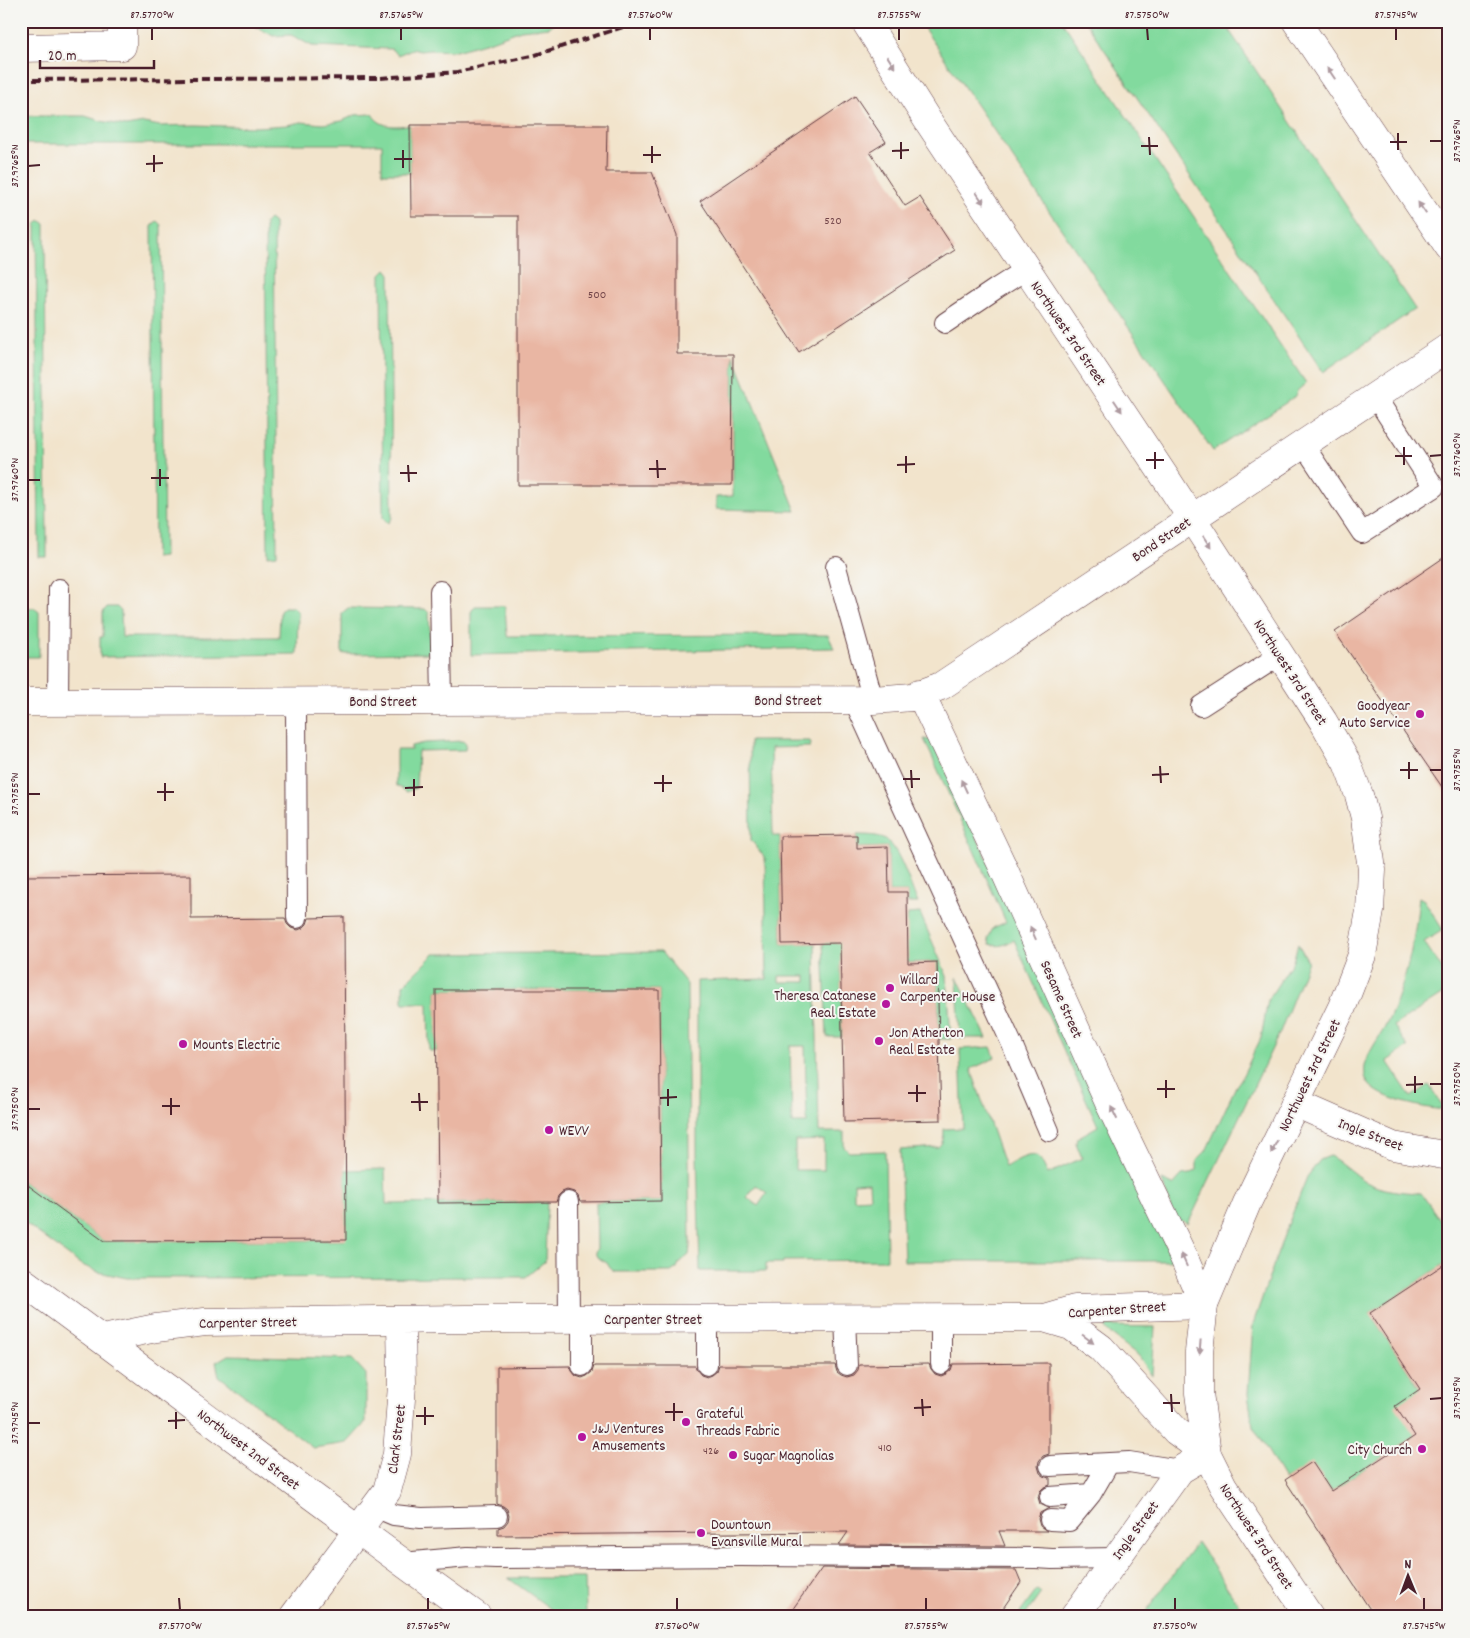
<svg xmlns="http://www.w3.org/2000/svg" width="1470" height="1638" font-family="Dekko,sans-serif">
<rect width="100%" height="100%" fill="#f6f6f2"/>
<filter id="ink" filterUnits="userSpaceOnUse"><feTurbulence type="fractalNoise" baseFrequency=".02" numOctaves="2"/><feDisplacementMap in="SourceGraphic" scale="10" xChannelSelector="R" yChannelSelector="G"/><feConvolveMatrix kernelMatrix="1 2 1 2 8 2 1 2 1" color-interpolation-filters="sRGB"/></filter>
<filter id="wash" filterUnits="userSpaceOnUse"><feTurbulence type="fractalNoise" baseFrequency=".0096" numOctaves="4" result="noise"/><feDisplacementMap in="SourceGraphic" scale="20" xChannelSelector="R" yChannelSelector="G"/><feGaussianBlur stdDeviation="1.12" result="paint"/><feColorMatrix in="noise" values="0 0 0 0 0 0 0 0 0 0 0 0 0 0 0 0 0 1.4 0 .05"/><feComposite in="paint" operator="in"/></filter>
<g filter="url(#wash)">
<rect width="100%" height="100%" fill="#f2e4cc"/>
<!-- green -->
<path fill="#82da9e" stroke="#667c64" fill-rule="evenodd" d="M256 21H555L550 27 521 30 491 41 456 51 430 50 420 51 412 49 398 55 391 49 312 46 291 35 273 36 255 26Z
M919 21H1062L1306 383 1297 391 1296 396 1213 451Z
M1085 21H1223L1415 309 1323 372Z
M372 114C381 129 396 126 410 125L411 173H382V144H21V116H85L101 121 126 126 144 123 160 126 196 125 256 127 287 125 301 122 323 124 342 121 355 115Z
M269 219 274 223 277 555 268 556 265 223Z
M40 220 45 224 47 557H39L36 225Z
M157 221 161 225 164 557 155 558 152 225Z
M386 269 390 274 392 518 388 523 383 518 381 274Z
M733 354 796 511 716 509V497L733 496Z
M475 606H505L507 636 828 635 834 648 471 655V612Z
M21 607 34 608 39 612V657H21Z
M107 607H117L121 611 122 637H279L280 611 284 607H293L298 612 297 654 100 657V637H103V612Z
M348 608 425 609 429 613 431 653 342 654V613Z
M924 739 932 740 1173 1260 1169 1261H904L900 1150 938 1147C944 1142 944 1136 944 1129L963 1128 960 1049 991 1047 995 1057 991 1060 971 1069 1005 1167C1013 1163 1032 1149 1040 1159 1043 1163 1045 1169 1048 1174L1082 1158 1076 1143 1077 1138 1098 1126 1014 940C1005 944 1000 948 990 944L988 939 993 928 1006 922Z
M462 741 466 743 465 750 418 751 416 788 407 792 396 785V750H411V746L424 743Z
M750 741H810L811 744 810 747H807L771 748 773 836H780L782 944 815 943 819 1132H844V1147L849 1152 885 1151 887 1260 783 1261V1263H766V1271H700L697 1155V981L767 979 765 858 751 840ZM806 976V982H779V976ZM790 1046H805L807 1123H792ZM824 1140V1170H795V1141ZM869 1182 870 1198 854 1199V1183ZM756 1185 767 1193 758 1206 747 1197Z
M857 835C865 835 876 835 884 838 899 846 911 888 918 903H907V892H889L888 847 857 848Z
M1419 897 1424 900 1443 930 1424 942 1449 979V990L1394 1026 1408 1047 1387 1061 1411 1097 1429 1085 1444 1108 1449 1105V1110C1430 1110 1372 1099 1366 1079 1359 1060 1380 1039 1387 1023 1406 985 1415 939 1419 897Z
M920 913 947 976 951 1039H939L937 962 895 963V923L907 922 908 914Z
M870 942 841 964 842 1037H827L823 943Z
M1298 944 1308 961 1280 1032 1188 1224 1182 1220 1178 1231 1162 1180 1173 1185 1182 1175 1190 1174 1197 1170V1160L1206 1151 1236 1086 1241 1079 1261 1038 1268 1000 1293 961Z
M661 952 687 984 690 1246 689 1255 679 1263 677 1268 671 1272H615L610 1268 607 1263 597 1257 595 1252 597 1248 596 1202 661 1201 659 990H436L437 1051H429L428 1003H403V985L434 954Z
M957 977 987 1038H960Z
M1330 1156C1343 1163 1353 1174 1366 1182 1382 1191 1402 1192 1421 1193L1449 1233V1261L1370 1313 1420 1389 1415 1436 1331 1491 1312 1463 1285 1480 1253 1426 1248 1394 1253 1324 1284 1235 1307 1177 1320 1160Z
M385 1169 386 1204 547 1202 545 1261 526 1277 127 1278 98 1272 80 1264 21 1220V1180L104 1241 345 1240V1170Z
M1107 1326 1155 1327 1152 1376 1139 1356 1108 1332 1105 1328Z
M228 1355 352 1359 366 1374V1422L347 1443 313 1448 219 1376 216 1362Z
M1197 1542 1247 1617H1142Z
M508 1578H585L586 1614 585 1617H562Z
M1037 1590 1041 1593 1024 1617H1017Z"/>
<g id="blocks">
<!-- building -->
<path fill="#e9b6a3" d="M855 96 886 142 870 152 905 206 920 197 955 250 799 352 700 201Z
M410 125H607L606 172H652L677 235V354H733L732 485H518V216H411Z
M1449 554V797L1335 632Z
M857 835V848L888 847 889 892H907L908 963 937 962 941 1120 844 1122 840 943 782 944 780 836Z
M191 875V919L285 918 287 924 291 928 298 930 303 928 307 924 309 918 344 917 346 1240 104 1241 21 1180V876Z
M436 990H659L661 1201 580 1202 578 1196 574 1192 567 1190 562 1192 558 1196 556 1202 438 1203Z
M1449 1261V1617H1375L1285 1480 1312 1462 1331 1491 1415 1436 1395 1406 1420 1389 1370 1313Z
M1049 1363V1454L1043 1456 1039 1461 1038 1466 1040 1473 1044 1476 1050 1478V1485L1043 1488 1040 1491 1038 1497 1040 1504 1049 1508 1040 1513 1038 1519 1040 1526 1047 1531H999L1005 1546 839 1545 848 1532 498 1535V1528L504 1526 508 1521 509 1516 507 1509 503 1506 497 1504V1367L570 1366 572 1371 576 1376 582 1378 587 1376 592 1372 594 1366H695L697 1370 701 1375 707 1377 712 1375 717 1371 719 1365H835L837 1372 841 1375 847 1377 854 1375 858 1370 859 1365 929 1364 931 1369 935 1374 941 1376 946 1374 951 1370 953 1364Z
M822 1568 1016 1570 1021 1582 997 1617H787Z"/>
</g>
</g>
<g filter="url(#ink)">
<use href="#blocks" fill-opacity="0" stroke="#633d43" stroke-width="1"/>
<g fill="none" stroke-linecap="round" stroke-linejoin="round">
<!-- lane casing -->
<g stroke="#633d43" stroke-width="22">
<path id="lane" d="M945 323 997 288 1027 269
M1303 444 1362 533 1434 487 1375 396
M836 567 873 700
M440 591 442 701
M854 700 1011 1042 1049 1131
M58 702 59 589
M296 702 297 918
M1201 706 1280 655
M568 1202 569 1319
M845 1318 847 1365
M941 1364V1319
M707 1365V1319
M582 1366V1319
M1050 1466 1129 1462 1180 1470
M1050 1497 1091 1494
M375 1507 394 1515 421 1518 497 1516
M1050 1520 1069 1521 1091 1494 1109 1463
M402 1563 468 1557 496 1558 741 1556 1036 1558 1052 1559 1115 1558"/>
</g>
<!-- street casing -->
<g stroke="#633d43" stroke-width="29">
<path id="street" d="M21 48 122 46V21
M21 702 873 700 912 697 941 686 1449 347
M1295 1103 1393 1146 1449 1156
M1044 1318 1071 1326 1101 1348 1176 1431 1207 1454 1180 1470 1074 1617
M103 1339 156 1328 205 1322 466 1319 1044 1318 1075 1309 1204 1305 1184 1258 1110 1105 1001 863 920 693
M293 1617 387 1491 397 1454 402 1385 401 1320"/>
</g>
<!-- secondary casing -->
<g stroke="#633d43" stroke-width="29">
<path id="secondary" d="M865 21 928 121 1169 483 1323 721 1347 763 1359 795 1365 818 1372 870 1370 911 1362 955 1342 1007 1247 1203 1204 1305 1199 1352V1393L1207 1454 1223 1486 1310 1617
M1296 21 1449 248
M21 1280C174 1392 324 1507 478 1617"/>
</g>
<!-- lane -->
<use href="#lane" stroke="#fff" stroke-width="20"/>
<!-- street -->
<use href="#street" stroke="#fff" stroke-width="28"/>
<!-- secondary -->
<use href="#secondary" stroke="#fff" stroke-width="28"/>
<!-- rail -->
<path stroke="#4a1f2b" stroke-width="4" stroke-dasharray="8 4" stroke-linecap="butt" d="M21 80 380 78 457 72 532 56 642 21"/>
</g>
<!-- one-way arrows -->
<defs><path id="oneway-solid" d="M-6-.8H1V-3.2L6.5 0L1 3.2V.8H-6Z" transform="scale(1.25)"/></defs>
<g fill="#ae9aa0">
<use href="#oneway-solid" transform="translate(891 62) rotate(58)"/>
<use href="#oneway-solid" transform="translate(1331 73) rotate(-124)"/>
<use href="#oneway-solid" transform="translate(980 198) rotate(56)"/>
<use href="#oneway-solid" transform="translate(1422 208) rotate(-124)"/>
<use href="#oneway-solid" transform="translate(1118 406) rotate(56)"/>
<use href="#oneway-solid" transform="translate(1207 542) rotate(57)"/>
<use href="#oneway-solid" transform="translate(964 786) rotate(-115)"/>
<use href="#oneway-solid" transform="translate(1033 933) rotate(-114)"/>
<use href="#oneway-solid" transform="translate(1114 1113) rotate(-116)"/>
<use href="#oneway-solid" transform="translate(1274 1147) rotate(116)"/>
<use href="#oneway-solid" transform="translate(1184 1260) rotate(-114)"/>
<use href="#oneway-solid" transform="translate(1088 1339) rotate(37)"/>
<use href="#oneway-solid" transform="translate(1200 1347) rotate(95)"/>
</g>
</g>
<!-- ticks -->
<path fill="none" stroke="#4a1f2b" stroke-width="2" d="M152 28V40M401 28V40M650 28V40M899 28V40M1147 28 1148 40M1396 28V40M1398 133V150M1149 137 1150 155M1430 141H1442M901 142V159M1390 142H1407M652 146V163M1141 146H1158M403 150V168M892 151 909 150M154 155V172M643 155H661M394 159H412M146 164 163 163M28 166 40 165M1404 447V465M1155 452V469M906 456V473M1395 456H1412M1430 456 1442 455M657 460 658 478M1146 460H1164M408 465 409 482M897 465 915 464M160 469V486M649 469H666M400 473H417M151 478H169M28 480H40M1409 762V779M1160 766 1161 783M911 770 912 788M1400 770H1418M1430 770H1442M663 775V792M1152 775 1169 774M414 779V796M903 779H920M165 783V801M654 783H672M405 788 423 787M157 792H174M28 794H40M1415 1076V1093M1166 1080V1098M1430 1084H1442M917 1085V1102M1406 1085 1423 1084M668 1089V1106M1157 1089H1175M419 1093 420 1111M908 1093H926M171 1098V1115M660 1098 677 1097M411 1102H428M162 1106H180M28 1109H40M1171 1394 1172 1412M922 1399 923 1416M1430 1399 1442 1398M674 1403V1421M1163 1403H1180M425 1407V1425M914 1408 931 1407M176 1412V1429M665 1412H683M416 1416H434M168 1421 185 1420M28 1423H40M179 1598 180 1610M428 1598V1610M677 1598V1610M926 1598V1610M1175 1598V1610M1424 1598V1610"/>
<!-- markers -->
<g fill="#b5179e" stroke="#f6f6f2" stroke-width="2">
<circle cx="1420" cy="714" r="5"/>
<circle cx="890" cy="988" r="5"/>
<circle cx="886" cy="1004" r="5"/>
<circle cx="879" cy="1041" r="5"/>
<circle cx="183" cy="1044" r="5"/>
<circle cx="549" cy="1130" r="5"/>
<circle cx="686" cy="1422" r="5"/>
<circle cx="582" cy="1437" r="5"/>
<circle cx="1422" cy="1449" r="5"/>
<circle cx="733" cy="1455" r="5"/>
<circle cx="701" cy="1533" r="5"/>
</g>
<g text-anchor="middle" stroke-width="4" stroke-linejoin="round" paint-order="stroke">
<!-- number labels -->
<g font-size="12" fill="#724549">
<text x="833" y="224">520</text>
<text x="597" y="298">500</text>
<text x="885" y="1451">410</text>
<text x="711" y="1454">426</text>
</g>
<!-- street labels -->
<g font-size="15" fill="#4a1f2b" stroke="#f6f6f2">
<text transform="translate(1069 333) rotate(56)" y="5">Northwest 3rd Street</text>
<text transform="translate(1161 539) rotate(-34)" y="5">Bond Street</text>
<text transform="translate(1291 672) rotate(57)" y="5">Northwest 3rd Street</text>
<text x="788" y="705">Bond Street</text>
<text x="383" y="706">Bond Street</text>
<text transform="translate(1062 999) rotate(66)" y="5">Sesame Street</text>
<text transform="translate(1309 1075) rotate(-64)" y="5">Northwest 3rd Street</text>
<text transform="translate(1371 1134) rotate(21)" y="5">Ingle Street</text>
<text transform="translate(1117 1309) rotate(-4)" y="5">Carpenter Street</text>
<text x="653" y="1324">Carpenter Street</text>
<text transform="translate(248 1322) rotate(-1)" y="5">Carpenter Street</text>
<text transform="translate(396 1439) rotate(-83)" y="5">Clark Street</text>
<text transform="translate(249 1449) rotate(37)" y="5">Northwest 2nd Street</text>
<text transform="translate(1135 1530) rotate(-54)" y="5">Ingle Street</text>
<text transform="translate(1257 1536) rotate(57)" y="5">Northwest 3rd Street</text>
</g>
<!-- poi labels -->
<g font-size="15" fill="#4a1f2b" stroke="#f6f6f2" text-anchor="start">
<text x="1410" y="710" text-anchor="end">Goodyear<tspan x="1410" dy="17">Auto Service</tspan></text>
<text x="900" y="984">Willard<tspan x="900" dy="17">Carpenter House</tspan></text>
<text x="876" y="1000" text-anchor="end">Theresa Catanese<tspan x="876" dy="17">Real Estate</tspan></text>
<text x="889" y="1037">Jon Atherton<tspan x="889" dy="17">Real Estate</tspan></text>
<text x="193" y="1049">Mounts Electric</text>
<text x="559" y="1135">WEVV</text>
<text x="696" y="1418">Grateful<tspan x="696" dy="17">Threads Fabric</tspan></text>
<text x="592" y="1433">J&amp;J Ventures<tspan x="592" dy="17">Amusements</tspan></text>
<text x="1412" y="1454" text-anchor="end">City Church</text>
<text x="743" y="1460">Sugar Magnolias</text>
<text x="711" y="1529">Downtown<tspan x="711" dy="17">Evansville Mural</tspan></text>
</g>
</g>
<!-- margin -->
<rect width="1470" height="1638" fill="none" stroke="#f6f6f2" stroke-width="55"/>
<!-- north arrow -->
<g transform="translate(1408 1576) rotate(359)" stroke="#f6f6f2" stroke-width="4" paint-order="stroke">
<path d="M0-4L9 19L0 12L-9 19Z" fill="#4a1f2b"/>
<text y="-8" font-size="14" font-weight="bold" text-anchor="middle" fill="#4a1f2b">N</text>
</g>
<!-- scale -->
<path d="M40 60v8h114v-8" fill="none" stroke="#4a1f2b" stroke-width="2.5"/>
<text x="48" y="60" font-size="15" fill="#4a1f2b" stroke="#f6f6f2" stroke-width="4" paint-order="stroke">20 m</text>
<rect x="28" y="28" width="1414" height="1582" fill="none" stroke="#4a1f2b" stroke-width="2"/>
<g font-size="12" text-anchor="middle" fill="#4a1f2b">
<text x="152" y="18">87.5770°W</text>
<text x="401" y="18">87.5765°W</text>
<text x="650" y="18">87.5760°W</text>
<text x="899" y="18">87.5755°W</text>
<text x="1147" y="18">87.5750°W</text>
<text x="1396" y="18">87.5745°W</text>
<text transform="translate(1456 141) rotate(-90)" y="4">37.9765°N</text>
<text transform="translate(14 166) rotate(-90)" y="4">37.9765°N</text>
<text transform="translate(1456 455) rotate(-90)" y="4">37.9760°N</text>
<text transform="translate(14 480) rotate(-90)" y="4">37.9760°N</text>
<text transform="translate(1456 770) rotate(-90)" y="4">37.9755°N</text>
<text transform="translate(14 794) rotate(-90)" y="4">37.9755°N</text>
<text transform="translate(1456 1084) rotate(-90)" y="4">37.9750°N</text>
<text transform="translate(14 1109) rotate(-90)" y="4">37.9750°N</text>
<text transform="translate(1456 1398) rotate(-90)" y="4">37.9745°N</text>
<text transform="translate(14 1423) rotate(-90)" y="4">37.9745°N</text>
<text x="180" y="1629">87.5770°W</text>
<text x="428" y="1629">87.5765°W</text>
<text x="677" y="1629">87.5760°W</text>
<text x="926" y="1629">87.5755°W</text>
<text x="1175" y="1629">87.5750°W</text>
<text x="1424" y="1629">87.5745°W</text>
</g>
</svg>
